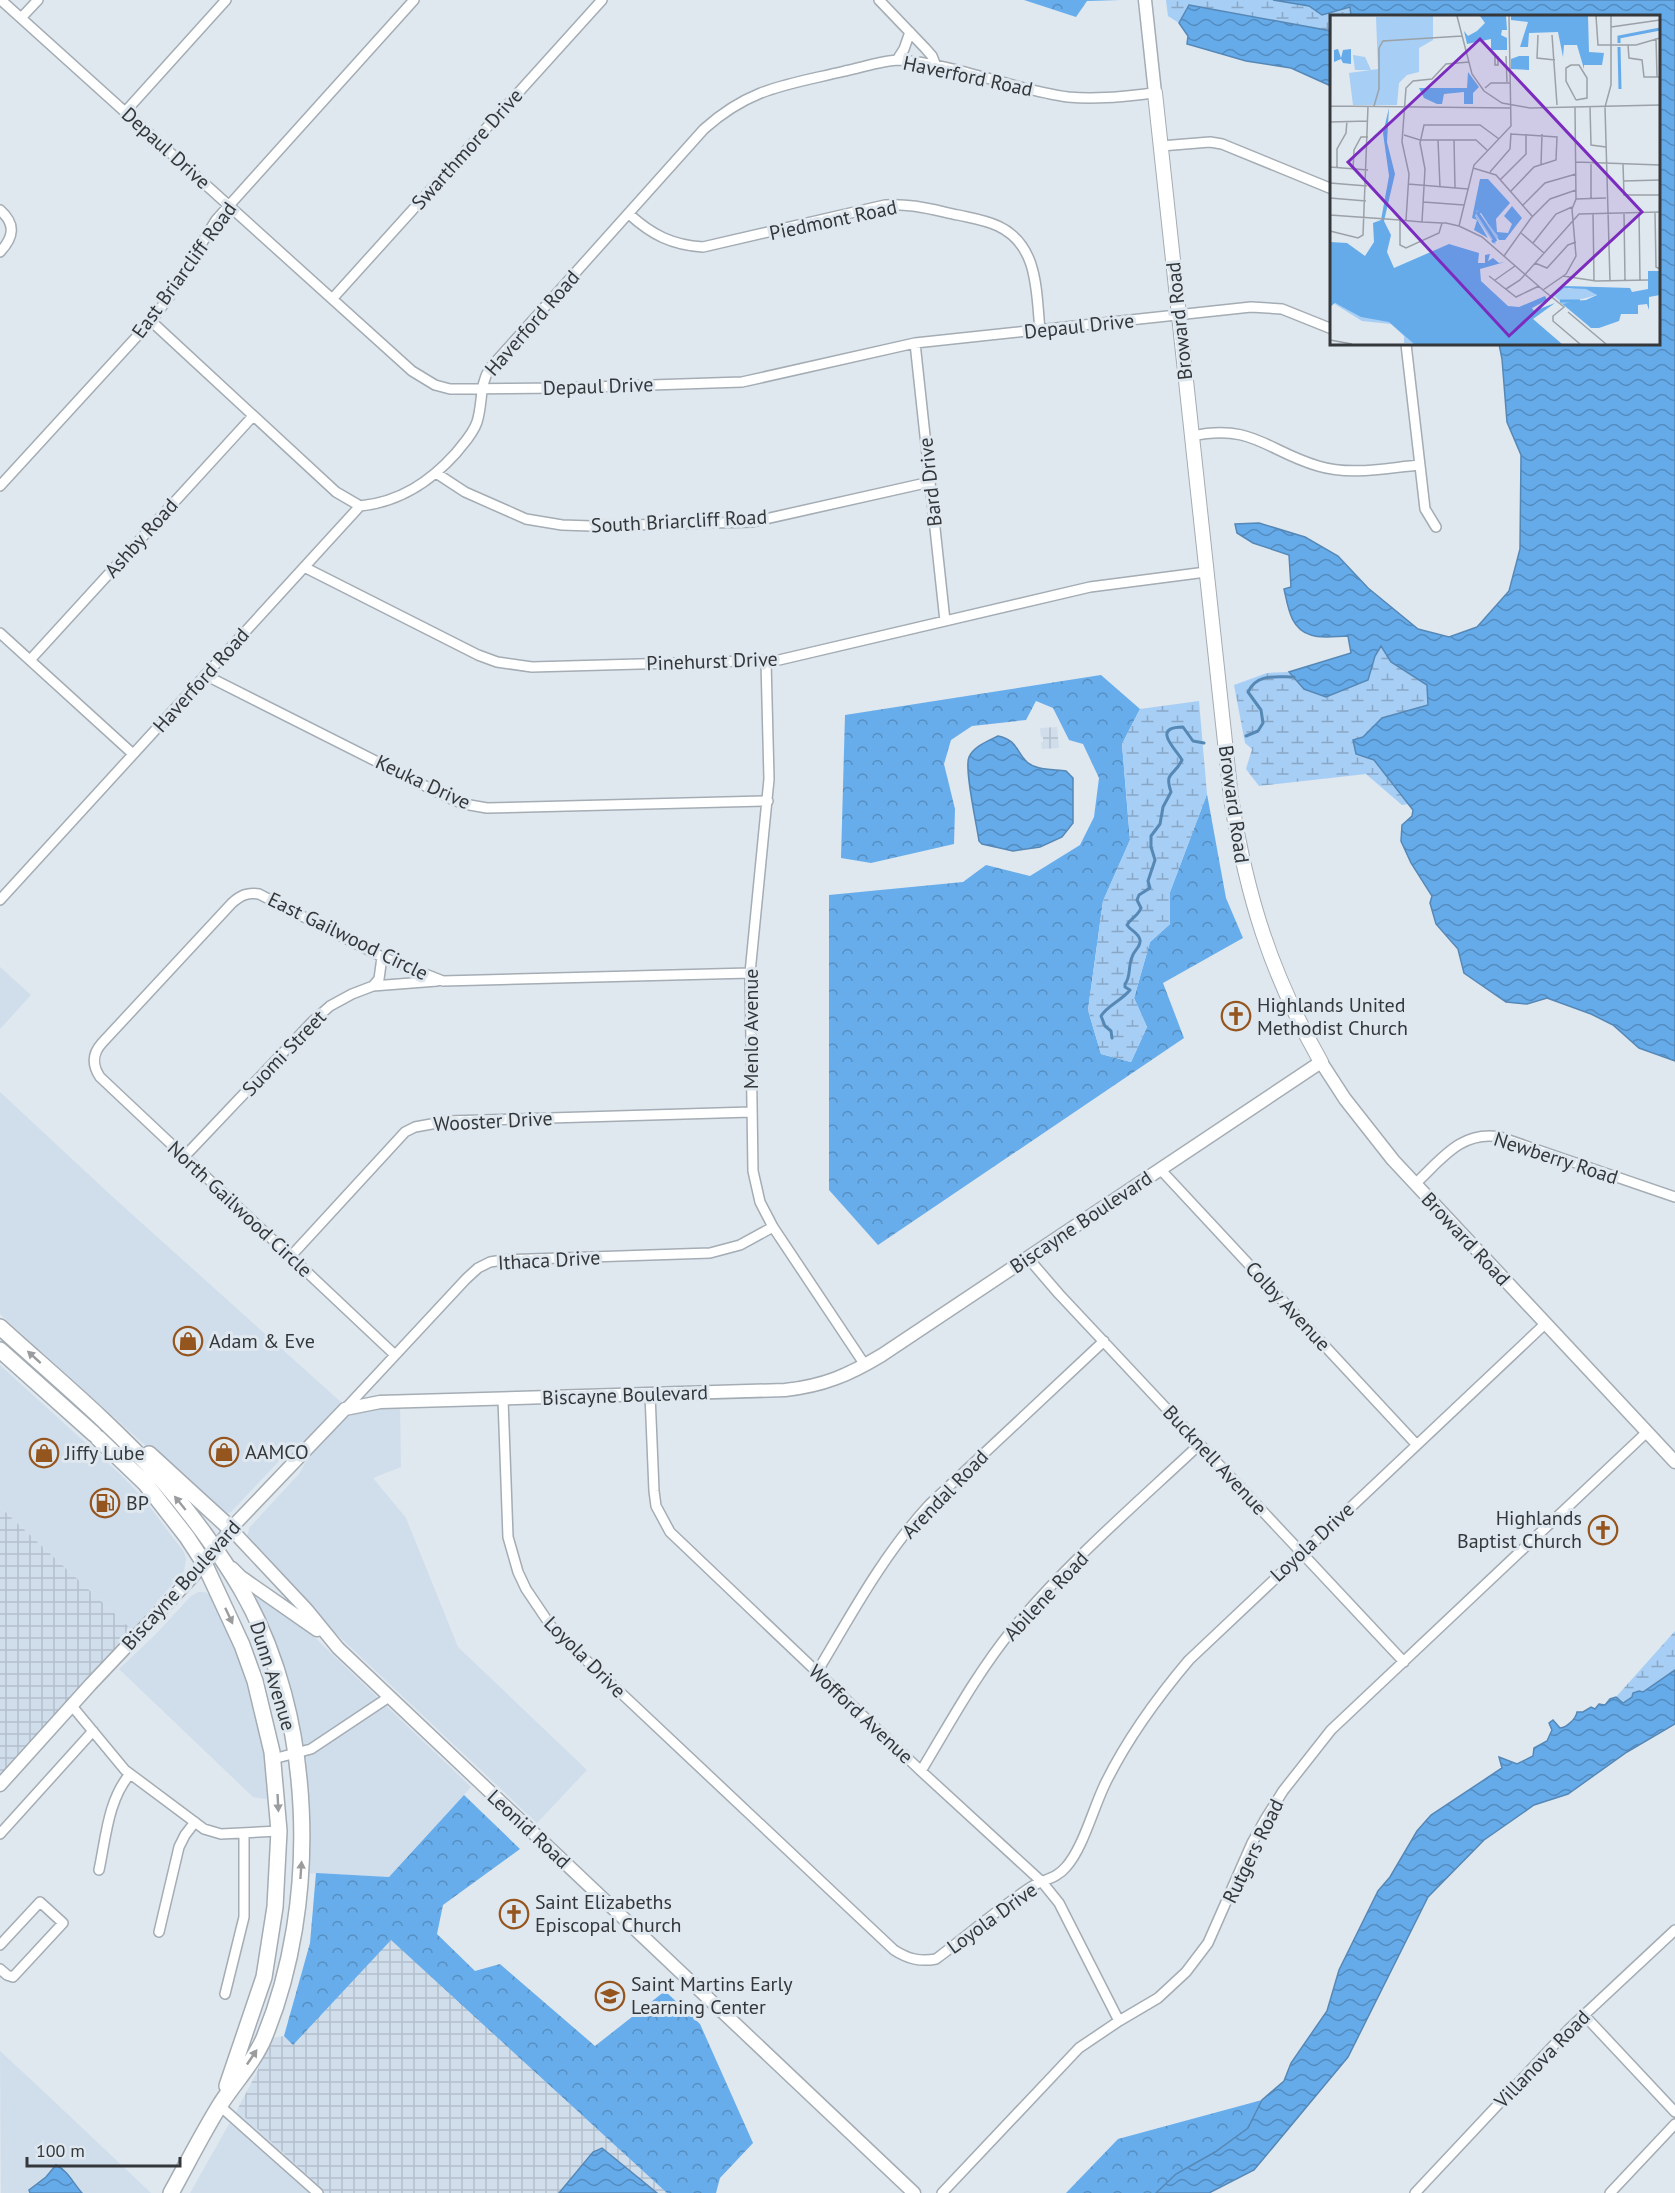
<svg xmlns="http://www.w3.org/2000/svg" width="1675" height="2193" font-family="'PT Sans',sans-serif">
<defs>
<pattern id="industrial-grid" width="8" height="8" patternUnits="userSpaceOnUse" patternTransform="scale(1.5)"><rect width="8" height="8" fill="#d0deec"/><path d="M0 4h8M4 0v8" fill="none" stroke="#b3bfcb"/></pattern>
<pattern id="forest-crowns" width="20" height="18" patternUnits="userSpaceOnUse" patternTransform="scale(1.5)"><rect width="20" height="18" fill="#67adec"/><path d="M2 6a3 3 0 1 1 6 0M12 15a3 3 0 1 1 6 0" fill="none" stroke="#568ec0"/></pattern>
<pattern id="wetland-marsh" width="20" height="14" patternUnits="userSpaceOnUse" patternTransform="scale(1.5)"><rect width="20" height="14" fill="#a7cef4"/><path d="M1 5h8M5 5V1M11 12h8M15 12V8" fill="none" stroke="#89a8c7"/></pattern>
<pattern id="water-waves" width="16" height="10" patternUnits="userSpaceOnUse" patternTransform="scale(1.5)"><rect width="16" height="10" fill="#65abea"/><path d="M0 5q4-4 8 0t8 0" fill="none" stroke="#548cbf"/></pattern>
</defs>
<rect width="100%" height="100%" fill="#dfe7ef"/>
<!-- built -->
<path fill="#d0deec" d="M0 967 31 995 0 1029V1037Z
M0 1092 115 1199 342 1403 307 1441 279 1461 231 1512 226 1514 219 1512 0 1314Z
M0 1365 121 1475 143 1498 184 1552 186 1559 184 1571 132 1630 0 1507Z
M400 1407 401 1467 373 1478 406 1518 458 1647 587 1770 537 1823 309 1608 247 1538 249 1528 299 1474 308 1458 342 1420 362 1410Z
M248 1589 309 1632 471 1787 389 1877 307 1873V1791Z
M198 1592H204L211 1595 243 1666 263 1734 272 1800 253 1797 119 1669 155 1635 191 1596Z
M0 2051 41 2089 151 2193H1Z
M237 2110 327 2193H190Z"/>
<!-- industrial -->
<path fill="url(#industrial-grid)" d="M1057 727 1059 748 1042 749 1041 742H1043V737H1041L1040 728Z
M0 1507 132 1630 0 1778Z
M391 1939 667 2193H327L237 2110 256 2074 271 2038 284 2036 293 2044Z"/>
<!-- forest -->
<path fill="url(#forest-crowns)" d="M1024 0H1120L1087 1 1076 17Z
M1101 675 1140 709 1122 744 1130 840 1103 901 1088 1010 1101 1054 1131 1062 1147 1027 1134 998 1150 942 1170 924V892L1207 794 1226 898 1243 938 1163 983 1184 1038 878 1245 829 1190V895L963 882 986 865 1030 876 1080 845 1094 817 1099 778 1083 744 1069 740 1053 708 1036 701 1026 720 972 726 951 740 944 764 955 809 954 844 871 863 841 858 845 715Z
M464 1795 520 1849 443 1905 437 1934 475 1971 500 1964 595 2046 665 1991 700 2024 753 2143 720 2178 716 2193H667L391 1940 293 2045 284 2036 310 1943 316 1873 389 1877Z
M1262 2100 1248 2128 1215 2152 1176 2174 1156 2193H1066L1118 2139Z"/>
<!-- wetland -->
<path fill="url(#wetland-marsh)" d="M1166 0H1273L1309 6 1322 15 1350 7 1351 16H1332L1331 31 1189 5 1179 23 1168 16Z
M1381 646 1391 662 1427 685 1428 705 1382 718 1363 737 1354 740 1356 754 1374 760 1409 804 1402 805 1366 774 1259 786 1246 769 1252 749 1245 743 1234 685 1267 673 1289 672 1304 689 1368 680 1375 656Z
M1199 701 1207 794 1170 892V924L1150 942 1134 998 1147 1027 1131 1062 1101 1054 1088 1010 1103 901 1130 840 1122 744 1140 709Z
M1675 1631V1670L1643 1692 1622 1703 1616 1697Z"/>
<!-- water -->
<path fill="url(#water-waves)" stroke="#5688b6" stroke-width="1.5" d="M1273 0H1675V1061L1639 1048 1613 1025 1591 1014 1547 998 1527 1004 1506 1002 1464 973 1458 949 1436 924 1430 903 1432 896 1411 863 1401 841 1402 825 1412 816 1413 810 1374 760 1356 754 1353 740 1363 737 1382 718 1428 705 1427 685 1391 662 1381 646 1375 656 1368 680 1326 697 1304 689 1289 672 1351 653 1348 636C1337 636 1321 639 1311 635 1290 629 1288 606 1284 589L1291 587 1289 555 1253 543 1237 533 1235 524 1259 523 1305 537 1338 556 1368 588 1418 629 1449 637 1477 627 1509 591 1520 549 1521 455 1507 422 1502 359 1499 344H1658V16H1351L1350 7 1322 15 1309 6Z
M1189 5 1331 31V86L1291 68 1246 61 1187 44 1188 36 1179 23Z
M998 736C1016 740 1015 748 1025 760 1034 771 1054 769 1066 771L1073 778V823L1062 837 1040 847 1013 851 982 844 979 841C977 826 964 768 969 757 974 746 988 741 998 736Z
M1675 1670V1724L1627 1752 1568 1794 1534 1805 1484 1840 1428 1897 1348 2057 1254 2170 1209 2193H1156L1176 2174 1215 2152 1248 2128 1262 2100 1284 2081 1291 2063 1327 2011 1339 1970 1378 1891 1390 1877 1417 1831 1431 1815 1502 1768 1499 1757 1517 1764 1533 1756 1534 1748 1547 1741 1552 1730 1549 1723 1553 1720 1560 1728C1566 1728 1576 1719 1577 1712H1583L1591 1707 1595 1709 1599 1704 1605 1705 1610 1699 1616 1697 1623 1703 1632 1697 1633 1693 1639 1691 1643 1692Z
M602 2148 657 2193H559L593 2152Z
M56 2165C68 2171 73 2183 82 2193H30L29 2190 46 2177Z"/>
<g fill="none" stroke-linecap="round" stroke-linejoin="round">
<!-- stream -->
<path stroke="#5688b6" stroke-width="3" d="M1246 736 1258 731 1263 723 1261 710 1248 692C1257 673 1276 677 1294 677
M1112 1038 1111 1031 1105 1026 1101 1016C1108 1005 1121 1001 1130 990L1125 987V984C1131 977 1128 966 1132 957 1134 950 1141 947 1140 940 1139 933 1131 931 1127 925 1131 918 1138 916 1141 908L1137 900 1139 895 1150 888 1148 881 1155 860 1151 847V836L1160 824 1163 807 1171 792C1164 771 1174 777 1182 760 1177 750 1150 727 1183 727L1193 741 1204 743"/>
<!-- minor casing -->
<g stroke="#a4acb4" stroke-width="12">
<path id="minor" d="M1 0 412 371 435 385 450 389 561 388 742 382 915 343 1251 307 1282 309 1332 329
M879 0 925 48 932 56 936 66
M21 18 38 0
M897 60 904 49 910 32
M125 112 226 0
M1161 146 1210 142 1222 144 1332 189
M0 210C16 224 14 237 0 252
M629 214C652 235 672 245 703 247L885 205C911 203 934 210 958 215 971 218 985 220 998 226 1039 245 1036 292 1040 330
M333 298 602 0
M151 321 336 492 360 506
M915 343 945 621
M1406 344 1425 509 1436 527
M1192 436C1252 423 1267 451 1318 466 1351 476 1386 468 1419 465
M436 473 465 492 526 519 562 525 591 526 752 522 930 482
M0 486 151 321 169 297 216 220 414 0
M304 567 478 655 497 662 532 667 779 660 1090 587 1206 572
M0 633 133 754
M30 660 253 416
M766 661 769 779 750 973 753 1171 760 1202 773 1227 865 1365
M205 675 451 799 464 804 487 808 768 801
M0 900 360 506C400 502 430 482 456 453 464 443 473 434 477 422 483 403 479 385 490 368L704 129C751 87 787 85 845 71 860 68 884 60 899 60 956 64 1011 89 1068 97 1098 100 1126 96 1155 93
M373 986 437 981
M184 1157 313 1021 330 1006 352 994 373 986 379 979 382 957
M1160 1169 1416 1444
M1415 1184C1441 1160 1461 1130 1500 1137L1675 1197
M291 1256 405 1132 415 1127 448 1121 751 1112
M1028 1258 1059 1294 1404 1662
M395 1355 100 1077C92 1065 92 1054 102 1043L232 903C241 895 248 892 259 894L382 957 443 981 750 973
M650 1394 654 1491 656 1506 670 1532 921 1771 1042 1882 1059 1903 1119 2021
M503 1399 508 1537 518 1572 526 1589 553 1629 894 1950C908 1959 920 1962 936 1959 968 1935 998 1909 1031 1887 1044 1879 1056 1879 1066 1867 1083 1848 1093 1809 1105 1784 1127 1739 1156 1699 1189 1660L1546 1323
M345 1409 466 1279 478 1268 490 1262 503 1260 710 1253 740 1245 773 1227
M817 1672C851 1615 883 1555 929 1505L1104 1341
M72 1706 125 1770 204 1829 221 1834 279 1831
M273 1759 311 1749 389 1697
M921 1771C950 1723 977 1673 1012 1630 1068 1562 1136 1504 1200 1444
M0 1834 93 1731
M99 1870C106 1837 108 1800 130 1774
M159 1932 179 1847 185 1835 195 1822
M0 1945 40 1902 63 1923 13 1977 7 1975 0 1969
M225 1994 244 1917V1833
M1584 2015 1675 2112
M220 2106 318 2193
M942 2193 1079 2048 1119 2021 1158 1998 1186 1972 1208 1943 1252 1843 1266 1818 1283 1791 1331 1730 1647 1432
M1415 2193 1568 2030 1675 1930
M1610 2193 1675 2124"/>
</g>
<!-- tertiary casing -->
<g stroke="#a4acb4" stroke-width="15">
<path id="tertiary" d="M1145 0 1155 93
M231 1529 307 1610 338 1648 914 2193
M232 1568 241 1577 317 1630
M0 1785 91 1684 194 1575 236 1523 345 1409 380 1402 785 1390C823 1386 849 1375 882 1355L1321 1062 1345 1099 1393 1160 1675 1462"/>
</g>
<!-- secondary casing -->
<g stroke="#a4acb4" stroke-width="16">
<path id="secondary" d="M1155 93 1231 798C1247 898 1271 974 1321 1062"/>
</g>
<!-- primary casing -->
<g stroke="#a4acb4" stroke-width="18">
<path id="primary" d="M0 1327C54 1376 112 1424 161 1479 188 1510 220 1553 241 1589 315 1716 320 1903 264 2038 254 2062 234 2083 220 2105 202 2134 187 2164 171 2193
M0 1350 94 1434
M98 1438 145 1483 187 1537 204 1563 242 1645 255 1681 272 1752 279 1831 275 1907 264 1977 227 2086
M149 1454 231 1529"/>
</g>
<!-- minor -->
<use href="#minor" stroke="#fff" stroke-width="9"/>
<!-- tertiary -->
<use href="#tertiary" stroke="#fff" stroke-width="12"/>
<!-- secondary -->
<use href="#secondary" stroke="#fff" stroke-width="14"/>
<!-- primary -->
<use href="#primary" stroke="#fff" stroke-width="15"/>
</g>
<!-- one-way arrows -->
<defs><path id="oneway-solid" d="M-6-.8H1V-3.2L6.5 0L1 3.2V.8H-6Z" transform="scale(1.5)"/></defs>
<g fill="#9a9c9d">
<use href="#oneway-solid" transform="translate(34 1357) rotate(-138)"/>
<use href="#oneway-solid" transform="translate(180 1503) rotate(-129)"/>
<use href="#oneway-solid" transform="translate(229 1616) rotate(65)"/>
<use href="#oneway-solid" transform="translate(278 1803) rotate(87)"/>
<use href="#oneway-solid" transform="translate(301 1870) rotate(-86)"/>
<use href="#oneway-solid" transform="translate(252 2057) rotate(-56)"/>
</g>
<!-- icons -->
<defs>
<g id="church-ring" transform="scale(1.5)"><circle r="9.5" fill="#dfe7ef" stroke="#95551f" stroke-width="1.5"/><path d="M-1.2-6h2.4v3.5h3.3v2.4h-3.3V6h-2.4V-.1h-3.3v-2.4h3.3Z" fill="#95551f"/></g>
<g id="shop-ring" transform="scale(1.5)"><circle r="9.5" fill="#dfe7ef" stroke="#95551f" stroke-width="1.5"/><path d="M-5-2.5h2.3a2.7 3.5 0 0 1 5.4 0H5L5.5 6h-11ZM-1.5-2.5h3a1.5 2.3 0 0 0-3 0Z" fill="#95551f"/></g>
<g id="fuel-ring" transform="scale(1.5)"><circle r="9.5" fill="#dfe7ef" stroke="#95551f" stroke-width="1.5"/><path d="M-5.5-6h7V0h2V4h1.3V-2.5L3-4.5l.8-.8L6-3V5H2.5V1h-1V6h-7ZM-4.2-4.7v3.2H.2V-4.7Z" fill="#95551f"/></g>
<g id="school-ring" transform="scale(1.5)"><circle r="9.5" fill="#dfe7ef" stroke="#95551f" stroke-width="1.5"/><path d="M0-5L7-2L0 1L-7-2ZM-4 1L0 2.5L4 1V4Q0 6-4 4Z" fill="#95551f"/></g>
</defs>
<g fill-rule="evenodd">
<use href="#church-ring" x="1236" y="1016"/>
<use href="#shop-ring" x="188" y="1341"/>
<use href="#shop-ring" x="224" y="1452"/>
<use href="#shop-ring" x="44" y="1453"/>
<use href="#fuel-ring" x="105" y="1503"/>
<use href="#church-ring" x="1603" y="1530"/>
<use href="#church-ring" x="514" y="1914"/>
<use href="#school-ring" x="610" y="1996"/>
</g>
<g text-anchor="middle" stroke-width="6" stroke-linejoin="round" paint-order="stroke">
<!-- street labels -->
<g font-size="20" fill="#34383b" stroke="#dfe7ef">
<text transform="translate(968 76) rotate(12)" y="7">Haverford Road</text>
<text transform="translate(166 148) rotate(42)" y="7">Depaul Drive</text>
<text transform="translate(467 149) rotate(-48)" y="7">Swarthmore Drive</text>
<text transform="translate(833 220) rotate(-12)" y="7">Piedmont Road</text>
<text transform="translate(184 270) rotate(-54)" y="7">East Briarcliff Road</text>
<text transform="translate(1179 321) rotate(-96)" y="7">Broward Road</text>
<text transform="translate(532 323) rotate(-49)" y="7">Haverford Road</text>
<text transform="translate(1079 326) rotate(-6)" y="7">Depaul Drive</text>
<text transform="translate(598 386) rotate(-2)" y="7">Depaul Drive</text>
<text transform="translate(930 482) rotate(-96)" y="7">Bard Drive</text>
<text transform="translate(679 521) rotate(-3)" y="7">South Briarcliff Road</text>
<text transform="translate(141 538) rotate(-48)" y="7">Ashby Road</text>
<text transform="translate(712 661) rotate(-2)" y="7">Pinehurst Drive</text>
<text transform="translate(201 680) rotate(-48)" y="7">Haverford Road</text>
<text transform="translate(423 782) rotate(25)" y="7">Keuka Drive</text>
<text transform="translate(1234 804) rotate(82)" y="7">Broward Road</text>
<text transform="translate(348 936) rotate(26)" y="7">East Gailwood Circle</text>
<text transform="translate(751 1029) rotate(-90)" y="7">Menlo Avenue</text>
<text transform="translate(284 1053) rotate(-46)" y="7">Suomi Street</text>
<text transform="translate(493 1121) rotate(-3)" y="7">Wooster Drive</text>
<text transform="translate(1556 1158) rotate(18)" y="7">Newberry Road</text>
<text transform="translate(240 1209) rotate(43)" y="7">North Gailwood Circle</text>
<text transform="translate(1081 1222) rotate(-34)" y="7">Biscayne Boulevard</text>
<text transform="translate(1466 1239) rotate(47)" y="7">Broward Road</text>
<text transform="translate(549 1260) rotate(-3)" y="7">Ithaca Drive</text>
<text transform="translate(1288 1306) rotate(47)" y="7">Colby Avenue</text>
<text transform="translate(625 1395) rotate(-2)" y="7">Biscayne Boulevard</text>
<text transform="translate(1215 1460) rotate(47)" y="7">Bucknell Avenue</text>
<text transform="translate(945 1494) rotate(-46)" y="7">Arendal Road</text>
<text transform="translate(1312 1542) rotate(-43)" y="7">Loyola Drive</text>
<text transform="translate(181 1585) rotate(-48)" y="7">Biscayne Boulevard</text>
<text transform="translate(1046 1596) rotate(-47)" y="7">Abilene Road</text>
<text transform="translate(585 1657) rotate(45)" y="7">Loyola Drive</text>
<text transform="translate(273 1676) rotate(73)" y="7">Dunn Avenue</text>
<text transform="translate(861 1714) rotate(43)" y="7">Wofford Avenue</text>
<text transform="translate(529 1829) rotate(43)" y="7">Leonid Road</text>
<text transform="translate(1253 1851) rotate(-64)" y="7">Rutgers Road</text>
<text transform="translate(992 1918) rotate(-36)" y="7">Loyola Drive</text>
<text transform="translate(1542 2059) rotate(-46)" y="7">Villanova Road</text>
</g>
<!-- poi labels -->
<g font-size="20" fill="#34383b" stroke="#dfe7ef" text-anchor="start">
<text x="1257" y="1012">Highlands United<tspan x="1257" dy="23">Methodist Church</tspan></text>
<text x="209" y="1348">Adam &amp; Eve</text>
<text x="245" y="1459">AAMCO</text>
<text x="65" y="1460">Jiffy Lube</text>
<text x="126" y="1510">BP</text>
<text x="1582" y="1525" text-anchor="end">Highlands<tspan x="1582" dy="23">Baptist Church</tspan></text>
<text x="535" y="1909">Saint Elizabeths<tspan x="535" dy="23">Episcopal Church</tspan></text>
<text x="631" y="1991">Saint Martins Early<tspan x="631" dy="23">Learning Center</tspan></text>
</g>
</g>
<!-- overview -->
<g transform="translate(1330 15)">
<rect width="330" height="330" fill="#dfe7ef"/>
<path d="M103 1V25L89 33V57L77 60 69 68 67 90H23L19 58 48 54 46 2Z" fill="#a7cef4"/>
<path d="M150 1H176L177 15H172L171 20 177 23V35H161V24L137 29 134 16 138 21 147 16 155 8ZM181 1H258L259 37 274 38 272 50H254V54L247 30H234L233 42 228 17 199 18 198 32H190L198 7 181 5ZM189 41H199V55L181 54V44ZM138 57 149 72 143 78V89H134V77L114 79 112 89H107L94 83 89 73H137ZM150 164H158L180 188 166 204 167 217 178 218 182 209 174 201 182 191 192 203 175 225H169L151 198 145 201 158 223 144 215 147 205 142 203ZM318 256H329L330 267V280L319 282V295L317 289 308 290V299H291L289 306 269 313H261L230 287 256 285 267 280 239 273 223 280 235 271 300 273 302 277 318 274Z" fill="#67adec"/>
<path d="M147 195 168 221 165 230 145 201ZM234 273 256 274 267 280 233 289 224 281ZM3 288 63 308 84 329 74 328V321L61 309 32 306Z" fill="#a7cef4"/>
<path d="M88 4 84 18 71 22V6ZM51 5H67L69 22 55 18ZM84 33 82 43 68 50 69 34ZM50 34H65L67 50 56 47ZM23 40 35 42 41 55H25Z" fill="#a7cef4"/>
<path d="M8 34 11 43 13 35 21 34V49L13 48 11 44 4 47V35ZM59 93 57 127 65 159 54 206 61 220 57 237 64 253 119 229 149 238 148 248H155V240L160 239 158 246 163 243 169 248 175 247 150 254 151 266 178 291 189 292 215 281 217 285 202 293 204 296 225 288 203 304 232 329H84L59 307 31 302 5 288 0 292V227L17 228 35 241 44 227 43 208 51 205 59 161 53 118Z" fill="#65abea"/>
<path fill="none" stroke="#65abea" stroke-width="3" d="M289 28V22L330 14M289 32 290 74M147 197 165 225 162 227M230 286H250"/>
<path fill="none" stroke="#9ba1a7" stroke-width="1.5" d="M127 1 142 59 154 76 172 88 200 93 330 90M266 1 268 30H306L330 23M281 12 330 5M208 20 207 43 225 45M222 20 227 90M326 23 327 62M298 30 299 43 312 45 314 62H330M176 41 177 67M165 42H168V50H165ZM241 50H249L257 63V83L246 85M241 50 236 53V66L246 85M155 73 161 68H180M0 91 181 93M44 91 49 74V33L53 26 132 21M245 92 246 184 242 194 246 241 236 259 213 275 234 292 223 301V306L250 329M260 92 261 130 276 132M0 107 38 106M0 118 1 1M181 119 227 122 226 145 204 152 181 176M74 120 90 125H146L157 135M108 125 110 172M124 125 125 173M246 147 330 150M261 147V183M293 149 294 180H330M211 150 212 119M0 152 38 155M7 153V134L16 118 17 106M143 153 166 160 202 201M23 154 24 135 31 122H38M160 157 180 134 181 118M170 165 196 139V119M293 166 330 165M0 168 37 171M78 169 138 174M0 183 36 186M246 184 276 183M93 187 134 190M192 191 215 168 246 159M309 197 310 265M325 197 326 252 330 254M263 198 264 265M294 198 295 265M0 200 70 205M76 205 79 159 72 127 76 73 83 66 102 64 116 49 139 47M92 207 95 154 90 128 94 110H150L169 124M112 208 109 218 76 233 70 230V205L92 207 112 208H116L129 211 144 150 181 111 179 1M129 211 152 222 213 275M0 216 28 223 33 220 38 91M191 218 214 238M203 228 226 199 242 192M174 241 201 203 220 184 246 175M205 248 217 253 238 230 246 227M159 261 186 282 209 271M233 261 266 266 318 265M165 265 185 251M280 266 275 92 281 70V1M176 274 190 265 249 199 330 197M238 297 276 329M0 325 22 329"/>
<path fill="#7b2cbf" fill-opacity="0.15" stroke="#7b2cbf" stroke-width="3" d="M150 24 312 197 179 321 18 147Z"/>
<rect width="330" height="330" fill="none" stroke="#34383b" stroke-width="3"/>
</g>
<!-- scale -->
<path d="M27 2157v9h153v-9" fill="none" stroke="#34383b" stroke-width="3"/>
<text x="36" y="2157" font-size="18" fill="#34383b" stroke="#dfe7ef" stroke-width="4.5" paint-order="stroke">100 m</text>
</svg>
